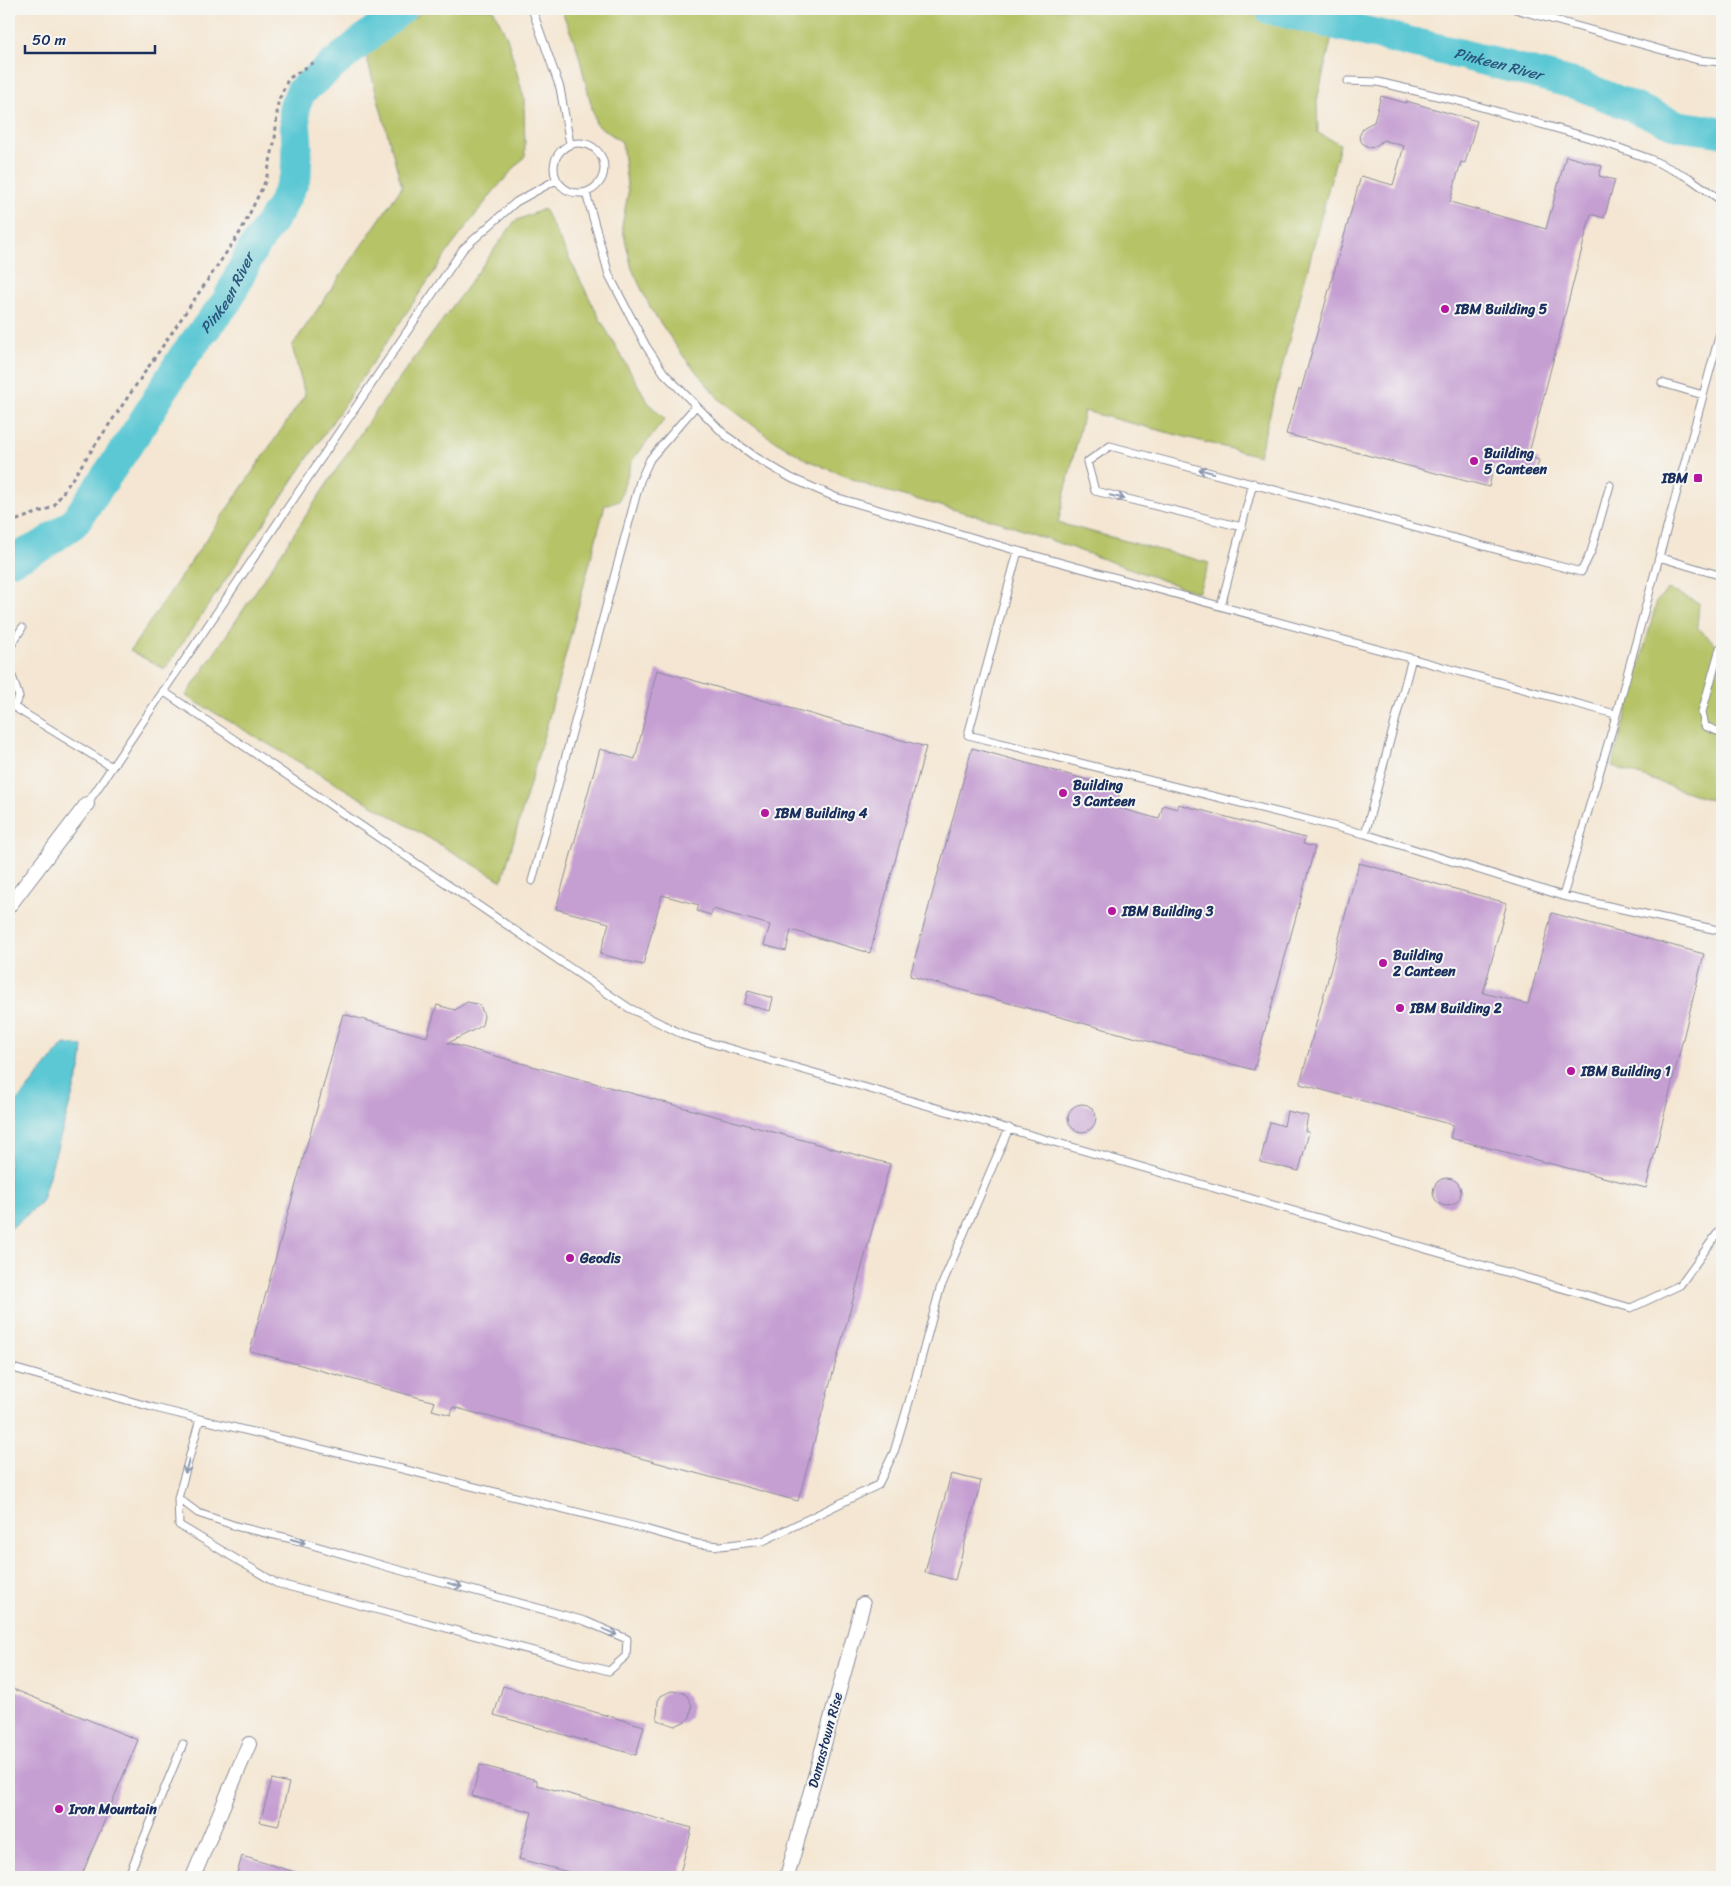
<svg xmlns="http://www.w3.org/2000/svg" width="1731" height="1886" font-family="Sriracha,sans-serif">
<rect width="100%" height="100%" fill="#f6f6f2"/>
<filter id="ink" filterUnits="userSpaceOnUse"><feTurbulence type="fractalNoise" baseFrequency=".02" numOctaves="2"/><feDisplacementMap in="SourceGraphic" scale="10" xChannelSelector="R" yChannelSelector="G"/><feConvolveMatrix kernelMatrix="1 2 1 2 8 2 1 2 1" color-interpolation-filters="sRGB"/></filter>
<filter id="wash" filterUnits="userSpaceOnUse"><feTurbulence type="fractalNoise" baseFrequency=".0096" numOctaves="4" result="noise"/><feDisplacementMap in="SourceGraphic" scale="20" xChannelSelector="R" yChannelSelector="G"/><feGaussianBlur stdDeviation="1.12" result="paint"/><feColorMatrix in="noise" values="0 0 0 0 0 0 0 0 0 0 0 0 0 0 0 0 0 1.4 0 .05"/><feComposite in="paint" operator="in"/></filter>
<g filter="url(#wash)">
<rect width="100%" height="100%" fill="#f4e6d2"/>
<!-- green -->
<path fill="#b6c366" stroke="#687962" d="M425 9H493L507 37 524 98 525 156 493 192 451 247 165 669 130 651 305 395 292 346 402 187 366 55Z
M561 9H1270L1335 24 1317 100 1318 133 1340 144 1259 456 1084 411 1058 523 1209 563 1198 593 1000 522 874 488 807 460 766 435 720 400 684 357 652 311 632 269 622 226 628 193 622 142 596 124 577 48Z
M544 209 600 319 649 404 665 419 632 461 619 501 605 505 548 721 502 881 186 696 370 419 515 221Z
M1668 589 1699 603 1697 627 1720 648 1722 653V804L1612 766 1657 601Z"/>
<!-- water -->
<path fill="#5cc8d4" stroke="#3c7c99" d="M64 1044 83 1046 81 1066 41 1203 9 1230V1111Z"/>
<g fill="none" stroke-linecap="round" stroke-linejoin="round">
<!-- river -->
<g stroke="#5cc8d4" stroke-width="31">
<path id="s1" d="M1270 9 1460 54 1579 85 1679 126 1722 132"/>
<path id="s2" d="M9 558 14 559 43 545 74 523 140 427 183 357 227 301 251 252 280 209 296 176 297 145 294 108 301 91 401 9"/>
</g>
</g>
<g id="blocks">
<!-- building -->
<path fill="#c59ed2" d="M1381 96 1406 103V101L1477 121 1465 163 1461 162 1450 202 1546 229 1566 156 1602 166 1599 176 1615 180 1604 218 1591 214 1528 457 1539 460 1535 476 1494 465 1489 487 1286 434 1299 389 1301 390 1361 176 1393 185 1404 146 1383 140 1376 146 1368 147 1362 143 1359 136 1364 127 1374 122Z
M657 670 926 747 870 953 791 930 786 951 764 945 770 925 713 909 711 915 697 911 699 905 662 895 643 965 600 954 609 923 556 909 600 749 635 759Z
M972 748 1106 785 1105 788 1120 792 1116 807 1159 819 1163 805 1177 809 1178 804 1305 838 1303 844 1315 847 1254 1070 910 976Z
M1359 863 1507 903 1483 993 1528 1004 1552 913 1704 954 1646 1188 1450 1138 1453 1125 1300 1084Z
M748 991 773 998 770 1011 744 1004Z
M467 1002 477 1004 481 1007 484 1016 482 1025 478 1028 448 1043 890 1164 798 1501 453 1407 451 1415 432 1410 435 1402 250 1351 343 1014 427 1037 437 1005 455 1010Z
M1068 1118a14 14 0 1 1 28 0a14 14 0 1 1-28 0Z
M1287 1111 1308 1116 1305 1131 1309 1132 1299 1171 1260 1162 1270 1122 1284 1126Z
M1433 1192a14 14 0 1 1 28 0a14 14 0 1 1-28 0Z
M951 1474 981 1481 955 1580 925 1572Z
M503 1686 644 1726 636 1755 494 1715Z
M13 1689 138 1740 81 1877H9V1700Z
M671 1691 682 1692 687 1696 692 1705 690 1717 686 1721 675 1726 657 1720 658 1701 661 1696Z
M480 1765 537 1780V1785L692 1828 679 1877H587L519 1859 532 1812 472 1796Z
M272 1779 289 1783 278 1826 260 1822Z
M242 1856 301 1874V1877H236Z"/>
</g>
</g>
<g filter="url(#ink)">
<use href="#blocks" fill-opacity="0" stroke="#888a98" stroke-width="1"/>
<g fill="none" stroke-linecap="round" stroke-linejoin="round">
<!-- lane casing -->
<g stroke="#888a98" stroke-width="9">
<path id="lane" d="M532 9 560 88 570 144
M1515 9 1698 60 1722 62
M1348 81 1378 82 1467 103 1597 140 1650 159 1688 177 1722 201
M554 168a25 25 0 1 1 50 0a25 25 0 1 1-50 0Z
M586 193 609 275 646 346 664 373 725 435 757 458 791 478 835 497 1018 551 1615 714
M1662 383 1703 395
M1242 527 1095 491 1087 462 1110 446 1581 572 1591 552 1610 485
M1018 551 968 735 1365 834 1563 896 1722 931
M1659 557 1722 576
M1221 606 1253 483
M1722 647 1720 648 1702 712 1705 726 1722 733
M9 649 22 628
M9 667 19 697 13 707
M163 691 629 1008 686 1036 1631 1308 1680 1285 1722 1227
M9 704 112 767
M87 804 463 249 516 202 556 180
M1365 834 1412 658
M532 881 640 481 650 459 695 407
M1563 896 1612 730 1722 326
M9 1367 155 1408 645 1529 698 1544 720 1546 763 1541 878 1485 894 1452 914 1385 940 1289 1009 1128
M178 1498 179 1525 276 1583 609 1671 626 1656 627 1639 585 1621 388 1567 288 1538 239 1527 198 1513 178 1498 200 1419
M128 1877 183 1744"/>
</g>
<!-- street casing -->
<g stroke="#888a98" stroke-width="16">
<path id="street" d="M9 906 87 804
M193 1877 249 1744
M787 1877 863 1604"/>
</g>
<!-- path -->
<path stroke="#888a98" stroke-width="3" stroke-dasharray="4 4" stroke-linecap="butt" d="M9 523 53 507 241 231 266 180 275 139 278 102 288 79 316 61"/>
<!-- lane -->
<use href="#lane" stroke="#fff" stroke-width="7"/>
<!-- street -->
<use href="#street" stroke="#fff" stroke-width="14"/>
</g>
<!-- one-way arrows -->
<defs><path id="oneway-shaft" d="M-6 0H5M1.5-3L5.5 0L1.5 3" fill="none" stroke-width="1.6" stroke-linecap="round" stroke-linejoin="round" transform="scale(1.25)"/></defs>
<g stroke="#8d97ae">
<use href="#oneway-shaft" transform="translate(1206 471) rotate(-165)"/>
<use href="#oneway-shaft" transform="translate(1117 497) rotate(13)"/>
<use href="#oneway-shaft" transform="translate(187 1466) rotate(105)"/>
<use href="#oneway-shaft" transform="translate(298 1541) rotate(16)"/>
<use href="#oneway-shaft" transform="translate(455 1585) rotate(15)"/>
<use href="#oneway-shaft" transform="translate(610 1632) rotate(24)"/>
</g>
</g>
<!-- markers -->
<g fill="#b5179e" stroke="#f6f6f2" stroke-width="2">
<circle cx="1445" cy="309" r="5"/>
<circle cx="1474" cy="461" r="5"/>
<rect x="1693" y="473" width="10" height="10" rx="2.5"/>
<circle cx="1063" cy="793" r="5"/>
<circle cx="765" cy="813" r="5"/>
<circle cx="1112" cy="911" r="5"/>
<circle cx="1383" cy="963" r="5"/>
<circle cx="1400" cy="1008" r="5"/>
<circle cx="1571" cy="1071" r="5"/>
<circle cx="570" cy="1258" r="5"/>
<circle cx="59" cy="1809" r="5"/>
</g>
<g text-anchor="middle" stroke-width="4" stroke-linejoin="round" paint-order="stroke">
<!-- poi labels -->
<g font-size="14" font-weight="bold" fill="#1b2f5e" stroke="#f6f6f2" text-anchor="start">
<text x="1455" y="314">IBM Building 5</text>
<text x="1484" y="458">Building<tspan x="1484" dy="16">5 Canteen</tspan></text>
<text x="1688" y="483" text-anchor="end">IBM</text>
<text x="1073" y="790">Building<tspan x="1073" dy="16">3 Canteen</tspan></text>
<text x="775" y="818">IBM Building 4</text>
<text x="1122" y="916">IBM Building 3</text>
<text x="1393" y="960">Building<tspan x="1393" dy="16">2 Canteen</tspan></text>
<text x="1410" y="1013">IBM Building 2</text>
<text x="1581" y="1076">IBM Building 1</text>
<text x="580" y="1263">Geodis</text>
<text x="69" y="1814">Iron Mountain</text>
</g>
<!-- street labels -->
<g font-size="14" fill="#1b2f5e" stroke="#f6f6f2">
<text transform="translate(825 1740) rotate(-75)" y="5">Damastown Rise</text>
</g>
<!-- water labels -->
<g font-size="15" font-style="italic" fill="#2b557c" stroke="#f6f6f2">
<text dy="5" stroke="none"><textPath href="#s1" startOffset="235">Pinkeen River</textPath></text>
<text dy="5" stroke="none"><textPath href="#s2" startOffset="352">Pinkeen River</textPath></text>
</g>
</g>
<!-- margin -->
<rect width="1731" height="1886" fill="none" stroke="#f6f6f2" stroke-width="30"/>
<!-- scale -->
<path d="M25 45v8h130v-8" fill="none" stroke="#1b2f5e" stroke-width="2.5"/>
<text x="32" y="45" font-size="15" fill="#1b2f5e" stroke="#f6f6f2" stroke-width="4" paint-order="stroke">50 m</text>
</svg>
